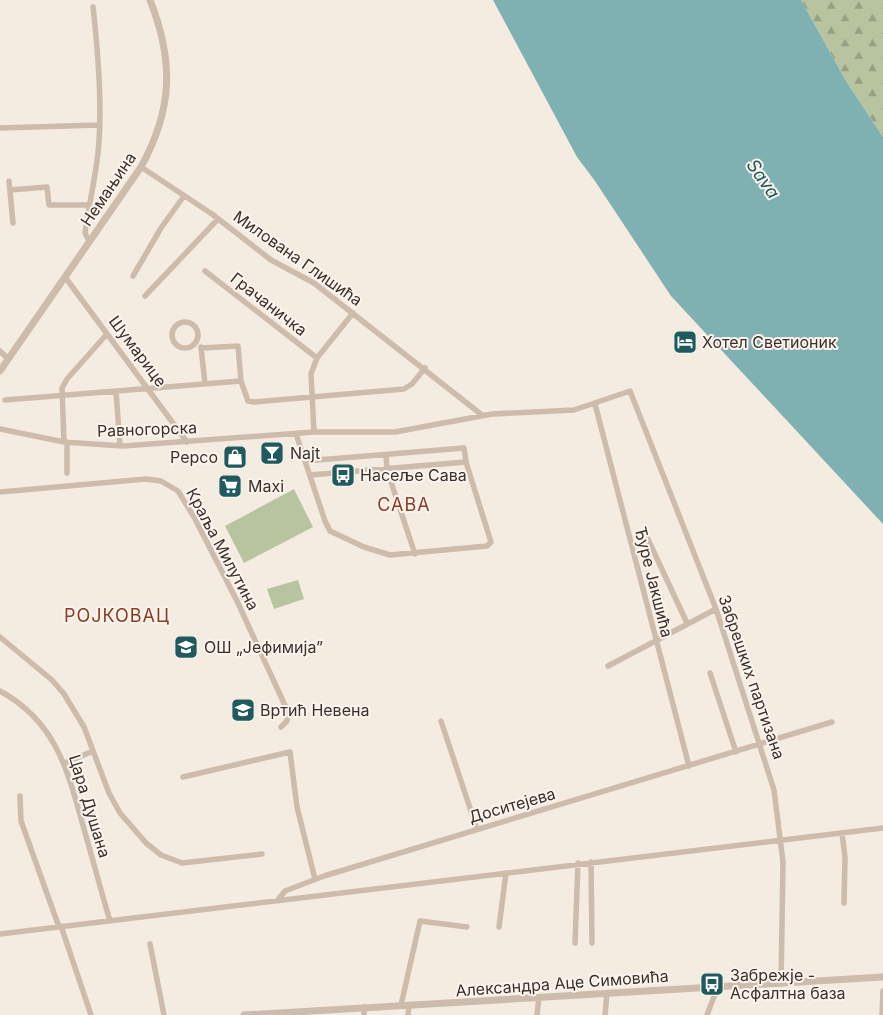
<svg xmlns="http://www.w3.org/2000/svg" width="883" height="1015" font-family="Inter,sans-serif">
<defs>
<pattern id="forest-firs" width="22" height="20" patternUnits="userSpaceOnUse" patternTransform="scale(1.25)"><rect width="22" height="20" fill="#b8c4a0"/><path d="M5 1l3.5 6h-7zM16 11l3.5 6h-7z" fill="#97a083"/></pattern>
</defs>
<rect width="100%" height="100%" fill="#f4ebe1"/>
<!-- forest -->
<path fill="url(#forest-firs)" d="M801 0H883V137L846 81Z"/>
<!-- pitch -->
<path fill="#b8c4a0" d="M294 489 313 527 244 563 225 526Z
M298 580 304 599 274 609 267 589Z"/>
<!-- water -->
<path fill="#7fb0b2" d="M493 0H801L846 81 883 137V524L671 296 595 181 577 157Z"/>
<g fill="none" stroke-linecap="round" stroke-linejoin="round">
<!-- minor -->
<path stroke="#cdbbac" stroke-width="5.5" d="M0 128 99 125
M141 167 212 214 271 260 314 283 482 415
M9 181 13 223
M10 190 47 187 49 205H89
M89 241 85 233C89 203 97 172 99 142 102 97 98 51 93 7
M205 271 317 358 311 374 314 432
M133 276 161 228 184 196
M65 277 187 442
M145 296 218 219
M172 335a13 13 0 1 1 26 0a13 13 0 1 1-26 0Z
M201 347 205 384
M202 348 238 346 241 381 248 401 254 402 404 389 412 384 425 368
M0 351 8 359
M317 358 353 313
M116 391 120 446
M5 400 241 381
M595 404 689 766
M0 429 64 442 123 446 314 432H395L492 414 574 410 630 391 716 609 774 790 783 862 781 984
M296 434 325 521 330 531 364 547 390 555 487 546 491 542 466 462 464 448 305 461
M64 442 62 388 67 379 107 334
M67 442V473
M386 455 387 470 415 554
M310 475 466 462
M0 492 146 479 161 481 178 491 194 517 237 601 288 712 287 721 281 727
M645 533 687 623
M0 637 52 680 64 694 84 727 109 793 120 813 146 843 161 855 182 863 262 854
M608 666 716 609
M710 673 736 752
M0 691C57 722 68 772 84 829 93 860 101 891 110 921
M441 721 477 829
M65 763 93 751
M183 777 290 752 297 807 315 879
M20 796 21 821 59 927
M842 833 845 857 844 903
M591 862 592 943
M277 901 285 891 324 876 832 722
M61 926 91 1015
M499 927 506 873
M0 934 883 828
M575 943 578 863
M150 944 164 1015
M401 1005 420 921 467 927
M364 1007V1015
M408 1015 409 1005
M537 1015 539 997
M605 1015 607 993
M707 1015 715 994V988
M882 1015 883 991"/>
<!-- tertiary -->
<path stroke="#cdbbac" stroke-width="7" d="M0 371 141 167C173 109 174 61 150 0
M244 1015 883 977"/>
</g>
<!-- icons -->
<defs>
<g id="hotel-square" transform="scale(1.25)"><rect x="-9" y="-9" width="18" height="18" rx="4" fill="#1f5a5e" stroke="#fbf5ee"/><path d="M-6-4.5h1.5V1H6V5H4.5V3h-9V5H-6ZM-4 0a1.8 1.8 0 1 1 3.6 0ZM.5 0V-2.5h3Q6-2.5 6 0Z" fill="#fff"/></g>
<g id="bar-square" transform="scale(1.25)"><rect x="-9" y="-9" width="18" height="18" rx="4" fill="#1f5a5e" stroke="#fbf5ee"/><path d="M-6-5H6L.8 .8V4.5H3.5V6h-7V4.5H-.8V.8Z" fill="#fff"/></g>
<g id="shop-square" transform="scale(1.25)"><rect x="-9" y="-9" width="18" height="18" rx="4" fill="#1f5a5e" stroke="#fbf5ee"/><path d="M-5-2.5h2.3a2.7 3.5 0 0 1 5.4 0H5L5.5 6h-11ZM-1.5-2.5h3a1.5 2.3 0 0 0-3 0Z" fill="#fff"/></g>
<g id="bus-square" transform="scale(1.25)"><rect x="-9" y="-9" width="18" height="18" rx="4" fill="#1f5a5e" stroke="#fbf5ee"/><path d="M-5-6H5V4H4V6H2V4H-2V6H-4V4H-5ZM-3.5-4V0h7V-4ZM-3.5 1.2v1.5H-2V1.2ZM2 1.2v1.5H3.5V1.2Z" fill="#fff"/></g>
<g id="supermarket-square" transform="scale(1.25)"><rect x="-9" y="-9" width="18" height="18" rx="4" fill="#1f5a5e" stroke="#fbf5ee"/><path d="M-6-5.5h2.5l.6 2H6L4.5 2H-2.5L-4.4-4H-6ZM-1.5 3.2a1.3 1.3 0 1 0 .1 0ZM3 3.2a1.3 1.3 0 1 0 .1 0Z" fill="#fff"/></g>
<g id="school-square" transform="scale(1.25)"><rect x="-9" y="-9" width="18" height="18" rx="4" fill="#1f5a5e" stroke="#fbf5ee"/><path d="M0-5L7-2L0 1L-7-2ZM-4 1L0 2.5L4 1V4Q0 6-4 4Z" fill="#fff"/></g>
</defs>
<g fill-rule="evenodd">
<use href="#hotel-square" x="685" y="342"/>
<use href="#bar-square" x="272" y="453"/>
<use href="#shop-square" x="235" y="457"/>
<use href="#bus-square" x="343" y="475"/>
<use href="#supermarket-square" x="230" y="486"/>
<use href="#school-square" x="186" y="647"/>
<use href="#school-square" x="243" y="710"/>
<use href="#bus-square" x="712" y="984"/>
</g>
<g text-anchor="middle" stroke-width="4" stroke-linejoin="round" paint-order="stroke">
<!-- street labels -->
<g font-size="16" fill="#3b302b" stroke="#fbf5ee">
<text transform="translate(108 189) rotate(-56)" y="6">Немањина</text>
<text transform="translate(298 258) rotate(35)" y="6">Милована Глишића</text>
<text transform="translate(269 304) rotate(38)" y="6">Грачаничка</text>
<text transform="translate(138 351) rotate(53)" y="6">Шумарице</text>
<text transform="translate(147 429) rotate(-2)" y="6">Равногорска</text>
<text transform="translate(223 549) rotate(62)" y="6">Краља Милутина</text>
<text transform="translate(654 582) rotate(76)" y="6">Ђуре Јакшића</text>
<text transform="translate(752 677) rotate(71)" y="6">Забрешких партизана</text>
<text transform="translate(512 805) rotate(-16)" y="6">Доситејева</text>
<text transform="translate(90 806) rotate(73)" y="6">Цара Душана</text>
<text transform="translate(562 983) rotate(-4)" y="6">Александра Аце Симовића</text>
</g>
<!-- poi labels -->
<g font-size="16" fill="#3b302b" stroke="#fbf5ee" text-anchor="start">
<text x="702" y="348">Хотел Светионик</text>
<text x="290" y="459">Najt</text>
<text x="218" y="463" text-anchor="end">Pepco</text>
<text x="360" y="481">Насеље Сава</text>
<text x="248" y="492">Maxi</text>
<text x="204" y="653">ОШ „Јефимија”</text>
<text x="260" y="716">Вртић Невена</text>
<text x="730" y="981">Забрежје -<tspan x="730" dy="18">Асфалтна база</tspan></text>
</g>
<!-- water labels -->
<g font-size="18" font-style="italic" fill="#1f5a5e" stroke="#fbf5ee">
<text transform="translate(763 179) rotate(55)" y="6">Sava</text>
</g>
<!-- neighbourhood labels -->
<g font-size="18" letter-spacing="1" fill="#8c3b22" stroke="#fbf5ee">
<text x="404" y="511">САВА</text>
<text x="117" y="622">РОЈКОВАЦ</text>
</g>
</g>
</svg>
